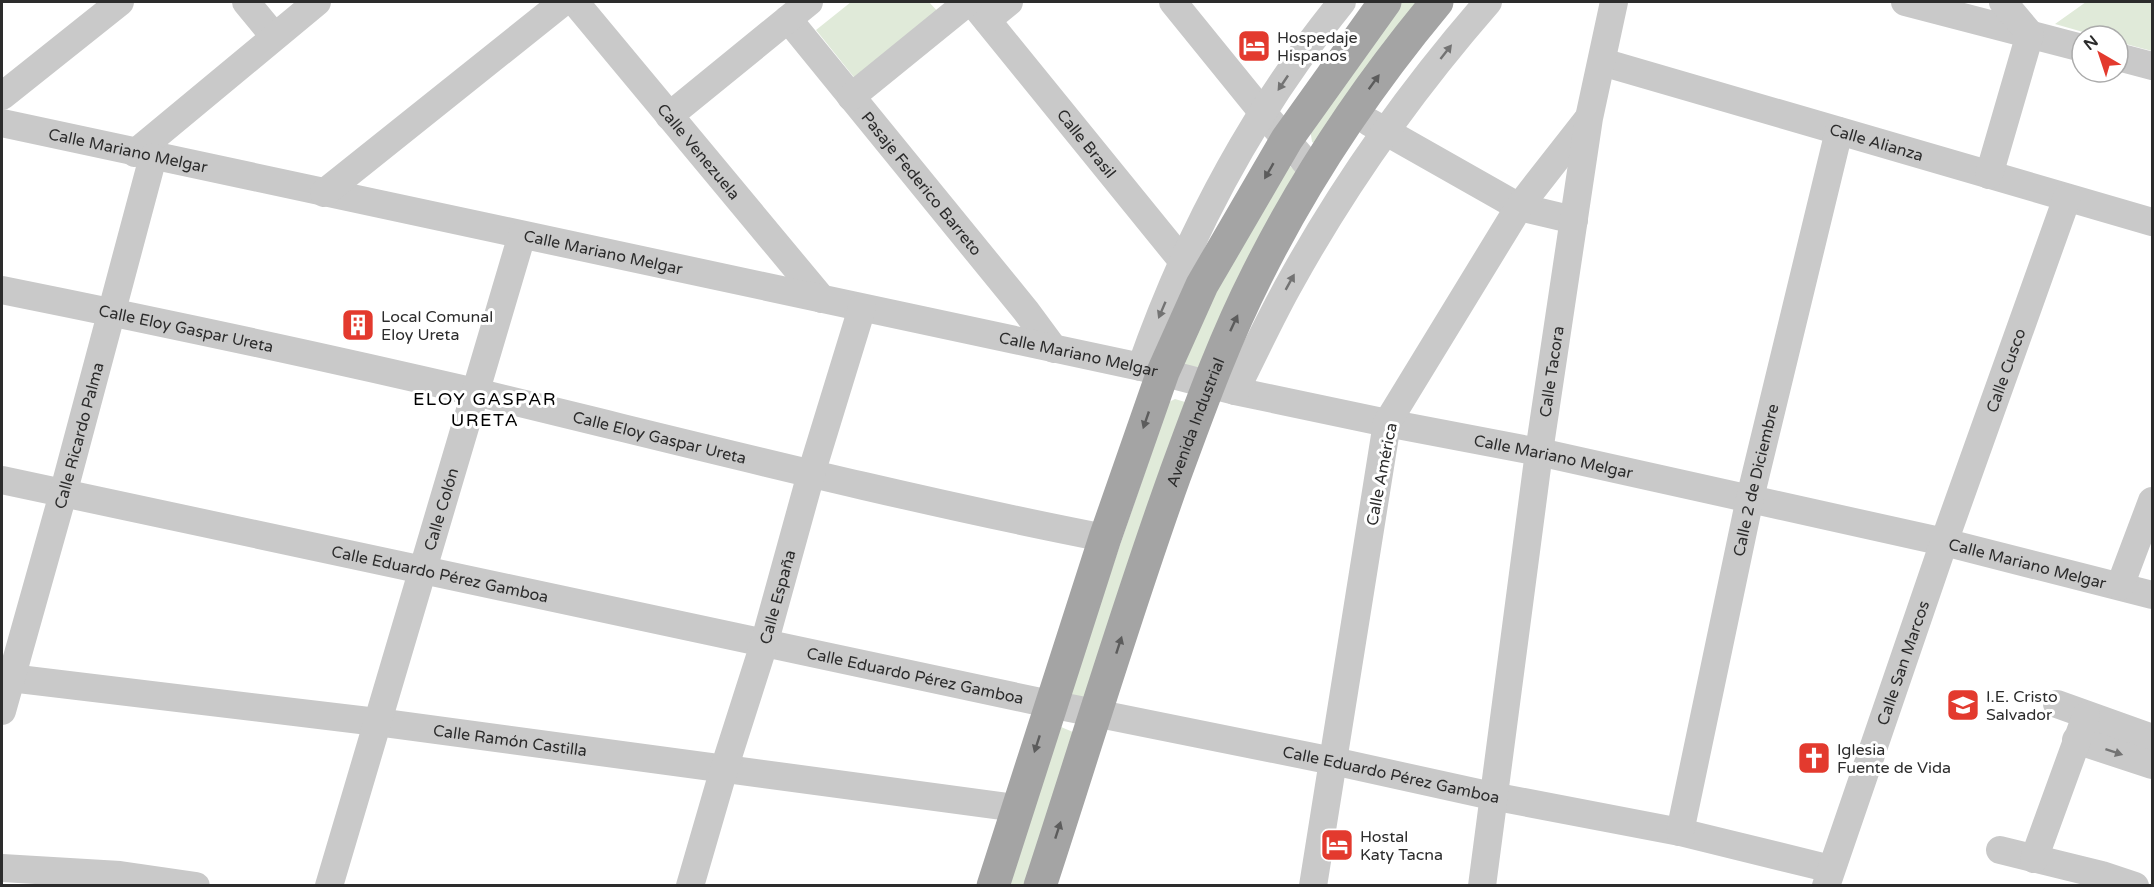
<svg xmlns="http://www.w3.org/2000/svg" width="2154" height="887" font-family="'Varela Round',sans-serif">
<rect width="100%" height="100%" fill="#fff"/>
<!-- green -->
<path fill="#e0ead9" d="M851 2H929L940 14 857 81 816 30Z
M1401 2H1431L1320 146 1312 142 1310 128 1385 20Z
M2086 2H2152V51L2118 42V36H2097L2055 24Z
M1289 166 1297 171 1205 367 1194 371 1185 365 1181 356 1227 263Z
M1175 399 1185 402 1086 702 1073 697 1070 691 1169 402Z
M1061 727 1073 732 1030 885 1006 886Z"/>
<g fill="none" stroke-linecap="round" stroke-linejoin="round">
<!-- minor -->
<g stroke="#c9c9c9" stroke-width="28">
<path d="M246 2 274 36"/>
<path id="s1" d="M575 2 822 299"/>
<path id="s2" d="M972 2 1193 274"/>
<path d="M1173 2 1263 113 1314 172"/>
<path d="M1905 2 2082 48"/>
<path id="s3" d="M788 19 1026 311 1054 349"/>
<path d="M987 20 1009 2"/>
<path d="M2118 57 2152 66"/>
<path id="s4" d="M1602 62 2152 222"/>
<path d="M2 96 120 2"/>
<path d="M851 97 968 2"/>
<path d="M669 116 809 2"/>
<path d="M1369 122 1519 207 1574 220"/>
<path id="s5" d="M2 123 1141 367 1235 391 1387 423 1539 452 1944 542 2152 595"/>
<path d="M135 153 317 2"/>
<path d="M1989 175 2030 34 2003 2"/>
<path d="M324 193 563 2"/>
<path id="s6" d="M2 290C161 322 321 356 479 393 687 443 895 497 1105 538"/>
<path d="M1141 367C1187 236 1254 110 1342 2"/>
<path d="M1235 391C1254 354 1271 316 1291 281 1347 180 1413 88 1488 2"/>
<path id="s7" d="M2 480 1050 704 1333 761 1492 796 1680 832 1831 869"/>
<path d="M2120 586 2152 501"/>
<path id="s8" d="M2 677 377 722 1016 808"/>
<path d="M2057 704 2152 738"/>
<path id="s9" d="M2 711 63 494 153 157"/>
<path d="M2076 740 2152 765"/>
<path id="s10" d="M1680 832 1750 498 1839 131"/>
<path d="M2000 850 2102 875 2135 886"/>
<path d="M2034 859 2086 716"/>
<path d="M2 868 120 875 196 886"/>
<path id="s11" d="M329 886 522 235"/>
<path id="s12" d="M690 886 724 769 764 644 811 474 862 308"/>
<path d="M1313 886 1387 423 1519 207 1587 120"/>
<path id="s13" d="M1482 886 1539 452 1589 118 1614 2"/>
<path id="s14" d="M1826 886 1944 542 2067 198"/>
</g>
<!-- major -->
<g stroke="#a4a4a4" stroke-width="33">
<path d="M993 886 1105 538 1163 372 1202 285 1287 139 1385 2"/>
<path id="s15" d="M1040 886C1085 749 1126 611 1175 475 1200 407 1224 340 1257 275 1306 177 1367 86 1437 2"/>
</g>
</g>
<!-- one-way arrows -->
<defs><path id="oneway-solid" d="M-6-.8H1V-3.2L6.5 0L1 3.2V.8H-6Z" transform="scale(1.5)"/></defs>
<g fill="#737373">
<use href="#oneway-solid" transform="translate(1446 52) rotate(-52)"/>
<use href="#oneway-solid" transform="translate(1283 83) rotate(124)"/>
<use href="#oneway-solid" transform="translate(1290 282) rotate(-61)"/>
<use href="#oneway-solid" transform="translate(1162 310) rotate(113)"/>
<use href="#oneway-solid" transform="translate(2114 752) rotate(18)"/>
</g>
<g fill="#5c5c5c">
<use href="#oneway-solid" transform="translate(1374 82) rotate(-54)"/>
<use href="#oneway-solid" transform="translate(1269 171) rotate(120)"/>
<use href="#oneway-solid" transform="translate(1234 323) rotate(-65)"/>
<use href="#oneway-solid" transform="translate(1146 420) rotate(109)"/>
<use href="#oneway-solid" transform="translate(1119 645) rotate(-72)"/>
<use href="#oneway-solid" transform="translate(1037 744) rotate(108)"/>
<use href="#oneway-solid" transform="translate(1058 830) rotate(-72)"/>
</g>
<!-- icons -->
<defs>
<g id="hotel-square" transform="scale(1.725)"><rect x="-9" y="-9" width="18" height="18" rx="4" fill="#e33a2e" stroke="#fff"/><path d="M-6-4.5h1.5V1H6V5H4.5V3h-9V5H-6ZM-4 0a1.8 1.8 0 1 1 3.6 0ZM.5 0V-2.5h3Q6-2.5 6 0Z" fill="#fff"/></g>
<g id="building-square" transform="scale(1.725)"><rect x="-9" y="-9" width="18" height="18" rx="4" fill="#e33a2e" stroke="#fff"/><path d="M-4-6H4V6H1V3H-1V6H-4ZM-2.5-4.3h1.7v1.8h-1.7ZM.8-4.3h1.7v1.8H.8ZM-2.5-1h1.7V.8h-1.7ZM.8-1h1.7V.8H.8Z" fill="#fff"/></g>
<g id="school-square" transform="scale(1.725)"><rect x="-9" y="-9" width="18" height="18" rx="4" fill="#e33a2e" stroke="#fff"/><path d="M0-5L7-2L0 1L-7-2ZM-4 1L0 2.5L4 1V4Q0 6-4 4Z" fill="#fff"/></g>
<g id="church-square" transform="scale(1.725)"><rect x="-9" y="-9" width="18" height="18" rx="4" fill="#e33a2e" stroke="#fff"/><path d="M-1.2-6h2.4v3.5h3.3v2.4h-3.3V6h-2.4V-.1h-3.3v-2.4h3.3Z" fill="#fff"/></g>
</defs>
<g fill-rule="evenodd">
<use href="#hotel-square" x="1254" y="46"/>
<use href="#building-square" x="358" y="325"/>
<use href="#school-square" x="1963" y="705"/>
<use href="#church-square" x="1814" y="758"/>
<use href="#hotel-square" x="1337" y="845"/>
</g>
<g text-anchor="middle" stroke-width="6" stroke-linejoin="round" paint-order="stroke">
<!-- poi labels -->
<g font-size="16" fill="#2c2c2c" stroke="#fff" text-anchor="start">
<text x="1277" y="43">Hospedaje<tspan x="1277" dy="18">Hispanos</tspan></text>
<text x="381" y="322">Local Comunal<tspan x="381" dy="18">Eloy Ureta</tspan></text>
<text x="1986" y="702">I.E. Cristo<tspan x="1986" dy="18">Salvador</tspan></text>
<text x="1837" y="755">Iglesia<tspan x="1837" dy="18">Fuente de Vida</tspan></text>
<text x="1360" y="842">Hostal<tspan x="1360" dy="18">Katy Tacna</tspan></text>
</g>
<!-- street labels -->
<g font-size="16" fill="#2c2c2c" stroke="#fff">
<text dy="6" stroke="none"><textPath href="#s4" startOffset="286">Calle Alianza</textPath></text>
<text dy="6" stroke="none"><textPath href="#s2" startOffset="182">Calle Brasil</textPath></text>
<text dy="6" stroke="none"><textPath href="#s5" startOffset="129">Calle Mariano Melgar</textPath></text>
<text dy="6" stroke="none"><textPath href="#s1" startOffset="194">Calle Venezuela</textPath></text>
<text dy="6" stroke="none"><textPath href="#s3" startOffset="212">Pasaje Federico Barreto</textPath></text>
<text dy="6" stroke="none"><textPath href="#s5" startOffset="615">Calle Mariano Melgar</textPath></text>
<text dy="6" stroke="none"><textPath href="#s6" startOffset="188">Calle Eloy Gaspar Ureta</textPath></text>
<text dy="6" stroke="none"><textPath href="#s5" startOffset="1101">Calle Mariano Melgar</textPath></text>
<text dy="6" stroke="none"><textPath href="#s14" startOffset="546">Calle Cusco</textPath></text>
<text dy="6" stroke="none"><textPath href="#s13" startOffset="519">Calle Tacora</textPath></text>
<text dy="6" stroke="none"><textPath href="#s15" startOffset="489">Avenida Industrial</textPath></text>
<text dy="6" stroke="none"><textPath href="#s9" startOffset="286">Calle Ricardo Palma</textPath></text>
<text dy="6" stroke="none"><textPath href="#s6" startOffset="674">Calle Eloy Gaspar Ureta</textPath></text>
<text dy="6" stroke="none"><textPath href="#s5" startOffset="1587">Calle Mariano Melgar</textPath></text>
<text transform="translate(1381 474) rotate(-79)" y="6">Calle América</text>
<text dy="6" stroke="none"><textPath href="#s10" startOffset="360">Calle 2 de Diciembre</textPath></text>
<text dy="6" stroke="none"><textPath href="#s11" startOffset="393">Calle Colón</textPath></text>
<text dy="6" stroke="none"><textPath href="#s5" startOffset="2073">Calle Mariano Melgar</textPath></text>
<text dy="6" stroke="none"><textPath href="#s7" startOffset="448">Calle Eduardo Pérez Gamboa</textPath></text>
<text dy="6" stroke="none"><textPath href="#s12" startOffset="302">Calle España</textPath></text>
<text dy="6" stroke="none"><textPath href="#s14" startOffset="236">Calle San Marcos</textPath></text>
<text dy="6" stroke="none"><textPath href="#s7" startOffset="934">Calle Eduardo Pérez Gamboa</textPath></text>
<text dy="6" stroke="none"><textPath href="#s8" startOffset="512">Calle Ramón Castilla</textPath></text>
<text dy="6" stroke="none"><textPath href="#s7" startOffset="1420">Calle Eduardo Pérez Gamboa</textPath></text>
</g>
<!-- neighbourhood labels -->
<g font-size="18" letter-spacing="1.5" fill="#000" stroke="#fff">
<text x="485" y="405">ELOY GASPAR<tspan x="485" dy="21">URETA</tspan></text>
</g>
</g>
<!-- border -->
<rect width="2154" height="887" fill="none" stroke="#2c2c2c" stroke-width="6"/>
<!-- north arrow -->
<g transform="translate(2100 54) rotate(321)"><circle r="28" fill="#ffffff" stroke="#ababab" stroke-width="1.5"/>
<path d="M0-4.5L10 22L0 15L-10 22Z" fill="#e33a2e"/>
<text y="-9" font-size="16" font-weight="bold" text-anchor="middle" fill="#2c2c2c">N</text>
</g>
</svg>
